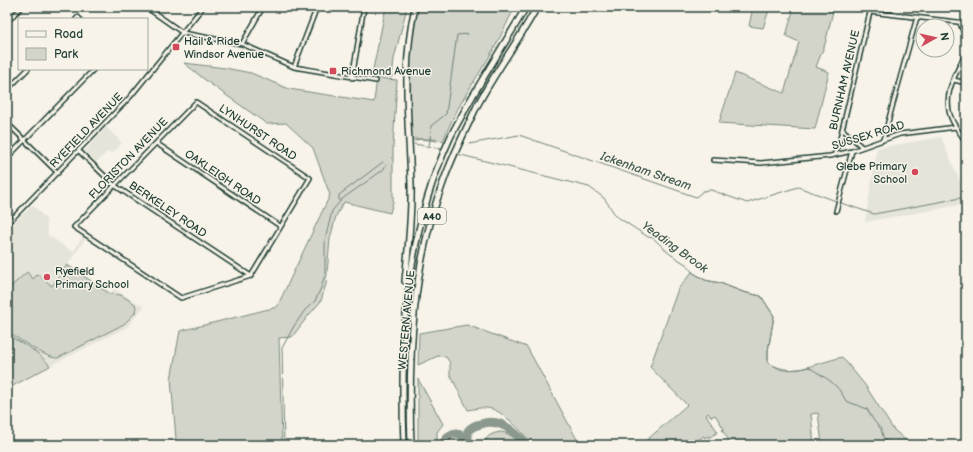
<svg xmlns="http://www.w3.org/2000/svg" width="973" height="452" font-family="'Balsamiq Sans',sans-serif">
<rect width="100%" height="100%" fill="#f7f3e8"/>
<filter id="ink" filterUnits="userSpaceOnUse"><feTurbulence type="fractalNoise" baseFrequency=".025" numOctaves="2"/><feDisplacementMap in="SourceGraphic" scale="8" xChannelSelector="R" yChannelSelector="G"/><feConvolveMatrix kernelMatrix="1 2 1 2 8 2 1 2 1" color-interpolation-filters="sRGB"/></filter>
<g filter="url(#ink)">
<!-- built -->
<path fill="#e5e4d9" d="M106 127 122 143 113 153 107 152 96 162 85 151Z
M941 137 966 196V204L865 222 877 148Z
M33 205 46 219 48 235 73 252 83 236 86 238 68 264 111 292 114 289 144 307 127 327 50 366 44 359 25 344 7 335V226L12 224Z"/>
<!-- green -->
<path fill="#d3d5ca" stroke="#79897f" d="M386 7H407L394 59 392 77 372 74Z
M418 7H515C506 24 498 43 488 59 471 86 454 112 443 141L434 139H412L409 123 407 91 410 69V48Z
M753 7H770L763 28 749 26Z
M794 7H834L825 44 816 67 829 72 815 129 719 123 735 73 784 93 799 42 786 36Z
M184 63 225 68 251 73 289 89 374 102 377 78 397 80 393 146V202L390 213 344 202 336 216 330 239 326 284 321 301 308 316 292 337 279 338 282 445H160L176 439 171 379 180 331 277 307 330 195 313 148 286 123 267 124 209 83Z
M67 265 110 294 121 295 135 304 136 307 135 313 124 324 58 358C46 359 19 338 7 332V290L27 272 33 279 38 274 52 286Z
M692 272 705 280 720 283 743 292 761 296 774 316 768 351V363L782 370 800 369 842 357 865 385 893 429 911 445H821L822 444 818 413 811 414 814 445H807L806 444 799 445H732L722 430 724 429 715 415 711 417 708 413 706 415 718 432 709 438 708 436 705 438 704 436 692 444 693 445H641L687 405 650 367 678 289Z
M467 325 527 347 580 445H534C523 434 503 409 487 408 481 407 474 409 468 410L450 374V363L446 357 438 356 418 365 419 333Z
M7 335C23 343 39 352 50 366L7 389Z
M418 379 443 424 437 432V445H418Z
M501 432C510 433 515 439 522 445H485C484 436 493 433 501 432Z"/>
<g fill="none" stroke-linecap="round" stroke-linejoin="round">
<!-- stream -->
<path stroke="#6f8077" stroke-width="1" d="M414 141 419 139 430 140 431 126 446 114 457 35 468 34
M414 144 442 149
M469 144 519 135 696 197 703 191 711 190 747 203 798 187 836 201
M429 146 430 140 437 141
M457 154 589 187 604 198 616 216 648 237 653 238 670 254 687 265 692 272 705 280 720 283 743 292 761 296 774 316 768 351V363C784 371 792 371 809 367 826 379 837 382 846 401L867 409 874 421 881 429 884 440 894 445
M339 201V195L383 162
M841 203 874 214 966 197
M284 445 282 348 294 326 305 310 315 301 321 288 325 274V240L332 211 342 199 383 170 386 165"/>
<!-- taxiway -->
<path stroke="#8b988e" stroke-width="9" d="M442 445C452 429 457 430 469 443
M471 445 468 440V431C471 427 476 425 481 424 501 417 515 433 528 445"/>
<!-- minor casing -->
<g stroke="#1f3d34" stroke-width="6">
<path id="minor" d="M146 7 183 33 242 44 294 67 376 81
M76 19 78 17 80 19
M7 22 22 7
M960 23 966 39
M242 44 263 7
M966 52C956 74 941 96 952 120 956 128 961 135 966 142
M294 67 317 7
M352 78 364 7
M954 80 966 83
M7 90 28 69
M196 102 310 178 251 276 181 298 74 227Z
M7 123 58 173
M842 129 862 147
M883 140 917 17
M156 143 280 226
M79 151 114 185 251 276
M834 155 838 147 870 12 966 23
M7 158 94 69
M713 160 761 163 830 156 852 151 900 134 956 127
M836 211 852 151
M7 222 11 220 130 97 203 7"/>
</g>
<!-- trunk casing -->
<g stroke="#1f3d34" stroke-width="8">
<path id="trunk" d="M405 281C408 249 412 216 411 184 409 121 401 69 415 7
M404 445C400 339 405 236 450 138 455 127 462 116 467 106 486 72 507 40 526 7
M411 445C408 356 412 264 444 180 453 155 465 131 476 108 494 73 518 42 537 7"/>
</g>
<!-- minor -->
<use href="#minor" stroke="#f7f3e8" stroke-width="3"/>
<!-- trunk -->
<use href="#trunk" stroke="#f7f3e8" stroke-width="5"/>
</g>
</g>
<!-- markers -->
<g fill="#d1495b" stroke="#f7f3e8" stroke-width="1.5">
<rect x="172" y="43" width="8" height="8" rx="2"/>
<rect x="329" y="67" width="8" height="8" rx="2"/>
<circle cx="915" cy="172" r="4"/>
<circle cx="47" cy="277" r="4"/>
</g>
<g text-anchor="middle" stroke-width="3" stroke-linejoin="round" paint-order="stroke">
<!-- shield labels -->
<rect fill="#f7f3e8" stroke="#60746a" stroke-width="1" x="418" y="208" width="28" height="16" rx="3"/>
<g font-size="10" font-weight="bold" fill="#1f3d34">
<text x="432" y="220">A40</text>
</g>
<!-- poi labels -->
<g font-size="11" fill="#1f3d34" stroke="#f7f3e8" text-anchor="start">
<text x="184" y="45">Hail &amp; Ride<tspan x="184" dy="13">Windsor Avenue</tspan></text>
<text x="341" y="75">Richmond Avenue</text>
<text x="907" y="170" text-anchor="end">Glebe Primary<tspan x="907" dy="13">School</tspan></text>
<text x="55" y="275">Ryefield<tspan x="55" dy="13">Primary School</tspan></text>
</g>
<!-- street labels -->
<g font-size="11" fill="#1f3d34" stroke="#f7f3e8">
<text transform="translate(844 80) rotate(-77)" y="4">BURNHAM AVENUE</text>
<text transform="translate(86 130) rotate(-46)" y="4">RYEFIELD AVENUE</text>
<text transform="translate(258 132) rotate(34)" y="4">LYNHURST ROAD</text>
<text transform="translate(868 135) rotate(-17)" y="4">SUSSEX ROAD</text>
<text transform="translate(128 158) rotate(-46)" y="4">FLORISTON AVENUE</text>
<text transform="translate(223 177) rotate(34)" y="4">OAKLEIGH ROAD</text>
<text transform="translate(168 209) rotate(34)" y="4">BERKELEY ROAD</text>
<text transform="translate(406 320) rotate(-85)" y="4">WESTERN AVENUE</text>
</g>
<!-- water labels -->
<g font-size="12" font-style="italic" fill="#405950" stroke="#f7f3e8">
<text transform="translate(646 171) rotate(19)" y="4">Ickenham Stream</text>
<text transform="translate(675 247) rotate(36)" y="4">Yeading Brook</text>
</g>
</g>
<!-- margin -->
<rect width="973" height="452" fill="none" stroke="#f7f3e8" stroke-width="24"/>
<rect x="12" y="12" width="949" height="428" fill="none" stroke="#1f3d34" stroke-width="1.5" filter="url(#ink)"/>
<!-- legend -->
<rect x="18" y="18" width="130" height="52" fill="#f7f3e8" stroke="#a1aaa0"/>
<rect x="26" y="31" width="20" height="6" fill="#f7f3e8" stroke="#a1aaa0"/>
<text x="54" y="38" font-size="12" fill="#1f3d34">Road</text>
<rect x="26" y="48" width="20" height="12" fill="#d3d5ca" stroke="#a1aaa0"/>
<text x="54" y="58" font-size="12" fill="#1f3d34">Park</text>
<!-- north arrow -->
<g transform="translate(935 38) rotate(82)"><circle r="19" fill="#f7f3e8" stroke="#a1aaa0"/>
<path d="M0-3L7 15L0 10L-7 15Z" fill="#d1495b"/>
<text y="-6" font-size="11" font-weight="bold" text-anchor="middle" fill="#1f3d34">N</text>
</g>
</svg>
